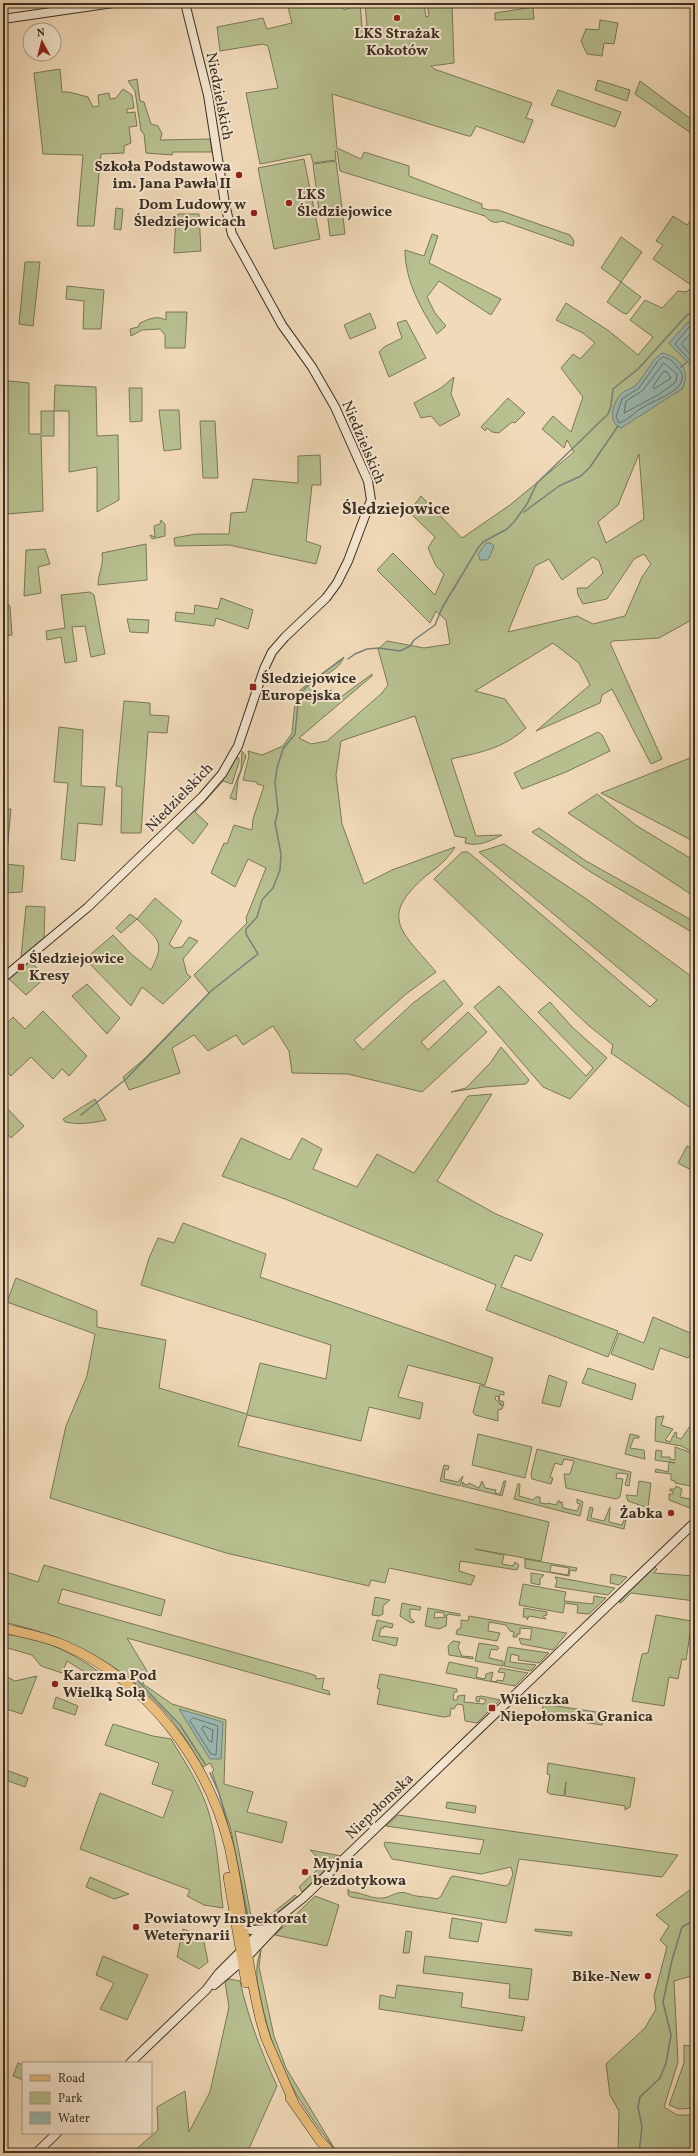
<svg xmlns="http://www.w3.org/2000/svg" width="698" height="2156" font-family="Vollkorn,serif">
<rect width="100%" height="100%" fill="#f1dab9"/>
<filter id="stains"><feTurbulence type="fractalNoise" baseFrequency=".005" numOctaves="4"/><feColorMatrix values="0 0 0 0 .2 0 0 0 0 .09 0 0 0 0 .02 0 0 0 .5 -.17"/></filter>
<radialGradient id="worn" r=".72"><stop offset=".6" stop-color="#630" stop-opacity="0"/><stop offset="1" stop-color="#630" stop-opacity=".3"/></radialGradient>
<!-- green -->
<path fill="#b8c090" stroke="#7a785a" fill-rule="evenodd" d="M287 3H340L344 10 360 3 362 27 367 26 365 3H424L426 17 429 16 427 3H452L454 63 431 66 434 69 532 103 526 118 533 120 524 143 476 126 471 136H468L332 94 337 148 361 159 364 152 409 166V176L482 204V208L489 210H498L570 235 574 241 573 246 502 221C495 224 490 222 485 216L340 171 337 151H335L336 160 313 163 311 154 260 164 246 93 278 88 268 46 263 44 220 51 217 27 263 18 267 29 292 23Z
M533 7 534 19 495 20V13Z
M600 20 618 23 614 44 604 43 602 56 587 54 581 41 586 29 599 30Z
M60 69 62 92H69L88 97 93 107 99 106 98 95 109 93 110 99 116 98 123 89 132 95 134 108 127 109V113L135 112 137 126 129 127 131 143 124 146V153L101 154 94 226H77L83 155 43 154 34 73Z
M137 79 140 101 144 102 151 124 158 126 162 134 160 140 210 139 212 152H173L172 155 146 153 144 134 141 131 135 91 128 81Z
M598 80 630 90 627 101 595 90Z
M640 81 695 122V136L635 94Z
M558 90 621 112 615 127 551 105Z
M304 159 320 239 274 249 258 168Z
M336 161 342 208 319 211 313 164Z
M116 208 123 209 121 230 114 229Z
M342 209 345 234 330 236 327 211Z
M178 214H199L201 251 174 253 176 217Z
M695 215V278L691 285 653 259 663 245 656 241 673 216 687 225Z
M432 234 438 236 429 263 501 299 491 315 439 281 427 297 435 313 446 326 437 334C421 309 405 281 405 250L424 256Z
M621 237 642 252 621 282 641 297 627 314 623 313 607 302 621 282 601 268Z
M25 262H40L33 326 19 324Z
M695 282V618L659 638 613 641 610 643 662 759 651 764 612 689 602 695 600 703 536 731 590 685 579 663 553 643 475 691 505 699 526 728C502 749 482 752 451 759L476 836 502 835C490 841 479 847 465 843L466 838 455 836 415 716 341 741 336 775 342 824 364 884 392 870 455 847C448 859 438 867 427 875 377 918 402 931 436 972L406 994 354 1040 363 1050 413 1003 444 980 463 1004 421 1042 428 1050 468 1012 487 1032 422 1092 348 1074 292 1073 289 1051 273 1026 243 1045 236 1035 208 1051 194 1035 172 1048 180 1073 129 1090 123 1077 144 1059 209 993 194 975 247 923 246 918 266 868 248 859 235 887 211 873 224 843 227 844 234 825 252 830 253 819 264 786 257 784V782L243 780 249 756 248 751 262 755 283 746 292 733 295 702 300 690 344 657C340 667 331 672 322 677V680L313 687 321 696 331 690 338 699 372 674V676L299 738 311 744 327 741 382 693 388 685 378 649 387 641 424 648 450 644 446 620 436 611 430 623 377 570 393 553 435 595 444 574 436 566 428 548 435 537 409 512 421 496 462 538 510 505 574 452 567 440 564 448 542 429 553 416 571 432 583 397 561 368 573 354 580 359 595 343 583 333 556 320 566 303 609 331 638 355 653 337 630 320 645 300 662 308 678 291 686 292 693 287ZM639 454 644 519 606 543 598 522 618 505ZM644 554 651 564 642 577 625 616 593 624 577 616 508 632 535 566 549 559 562 580 593 557 599 561 603 573 587 588H577L578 595 583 604 607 599 634 559Z
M67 286 104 290 101 329H83L84 301 66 299Z
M166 312H187L185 348H165V335L160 329 142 330 131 336 130 329 138 327 140 323C149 319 157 315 166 320Z
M370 313 376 328 350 339 344 325Z
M406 320 426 358 389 377 379 352 384 347 402 338 397 323Z
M454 377 451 394 460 415 440 426 431 416 421 418 414 403 441 388Z
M9 381 29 383V434H41V411H54L55 385 96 387 97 436 118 435 119 500 97 512V467L69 472V411H54V436H41L43 511 8 514 5 477V384Z
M129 388H142V421L130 422Z
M508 398 525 413 515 423 512 422 499 433 492 432 487 428 485 431 481 427Z
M159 410H179L181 449 164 451Z
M200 421H215L218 478H203Z
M320 455 321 485H312L306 541 321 546 316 564 229 545 175 546 174 538 196 534H229L231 513 246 512 253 479 298 483V456Z
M161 520 165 524V536L152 539 150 535 155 537 154 526 160 524Z
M146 544 147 580 98 585C98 574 104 565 102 553Z
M45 549 50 564 38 567 41 593 24 596 26 550Z
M90 592 94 595 105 654 91 657 85 626 72 627 77 661 65 663 61 637 47 640 46 631 65 628 61 595Z
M221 598 253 610 248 629 216 618 214 626 175 621 176 612 194 614 195 605 218 609Z
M5 605H9L10 607 12 635 3 636V607Z
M127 619 149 620 148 633 130 632Z
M124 701 150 703V715L169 716 167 733 148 732 141 833H121L122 787 116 786Z
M59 727 83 730 81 786 105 787 102 825 78 823 75 861 61 859 68 783 54 782Z
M598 732 602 735 610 751 566 772 522 789 514 773Z
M242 751 246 756 238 780 236 800 230 798 241 769Z
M236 758H239V762L232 784 223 781 195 812 208 824 193 844 175 827 227 773Z
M690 758 695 760V842L601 793Z
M597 794 637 826 695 861V897L568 813Z
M3 809H11L6 864 24 866 22 892 3 893Z
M539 828 586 861 695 922V934L589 871 532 832Z
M504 844 585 898 695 979V1111L611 1053 613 1045 588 1025 434 879 462 852H468L650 1007 657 1000 479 852Z
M155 898 182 921 169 944 174 948 182 947 189 937 198 941 183 959 187 974 191 977 163 1004 142 987 131 1006 85 959 113 935 131 954 151 970C166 941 158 940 137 919L121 933 116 928 130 914 137 919Z
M26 906 45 907 44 938 21 957Z
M28 963H32L46 977 26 995 9 979Z
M87 984 120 1018 107 1034 72 996Z
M499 986 586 1076 593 1068 538 1012 550 1002 572 1027 607 1058 570 1099 543 1087 474 1007Z
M43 1011 87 1056 69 1076 62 1069 53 1079 31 1057 11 1076 3 1067V1027L13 1017 25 1029Z
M501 1047 529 1080 526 1084 484 1087 451 1092 466 1088 491 1062Z
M492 1094 437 1181 496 1214 543 1234 531 1261 515 1255 501 1287 618 1331 608 1357 486 1310 496 1285 285 1199 222 1176 241 1138 290 1160 302 1138 322 1149 313 1169 357 1187 377 1154 414 1173 468 1096Z
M95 1099 106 1120C92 1123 80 1125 65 1122L63 1119Z
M5 1106 24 1126 11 1138 3 1130Z
M687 1146 695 1150V1172L678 1163Z
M183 1223 266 1254 260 1277 493 1358 485 1385 408 1365 398 1397 423 1403 420 1419 369 1407 361 1441 247 1415 238 1446 549 1522 541 1561 475 1549 504 1555 502 1564 513 1566 515 1562 519 1565 517 1570 460 1561 459 1571 475 1576 471 1585 389 1568 385 1583 371 1580 369 1586 226 1553 50 1498 66 1426 87 1376 95 1334 7 1302 16 1278 97 1311V1327L166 1340 159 1388 247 1414 260 1363 326 1379 331 1345 141 1285 149 1258 158 1238 174 1243Z
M653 1317 695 1335V1348L688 1358 660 1348 653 1370 611 1354 619 1333 644 1343Z
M588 1368 636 1384 632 1400 582 1383Z
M549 1375 567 1382 560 1407 542 1403Z
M480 1385 504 1392V1395L500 1394 499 1400 504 1402 503 1406 498 1400 499 1397 496 1396 495 1399 503 1407 502 1409 498 1410V1421L475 1415 473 1412Z
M664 1416 661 1425 673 1429 665 1440 670 1442 675 1432 677 1433 676 1437 681 1439 693 1422H695V1453L681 1446 655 1441 656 1417Z
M478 1434 532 1447 525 1478 472 1465Z
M630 1434 639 1436V1438H634L630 1448 644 1450 645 1459 625 1454Z
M675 1447 695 1454V1470L693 1477 695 1479V1490L691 1486 675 1483V1481L671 1480V1474L655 1472 656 1469 668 1472 669 1462 675 1463 655 1460 656 1450 662 1451 661 1457H670V1459L675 1460Z
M537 1449 631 1472 629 1486 625 1485 628 1474 617 1473 616 1478 623 1479 620 1497 616 1499 566 1488 564 1474H570L574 1461 564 1459 562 1465 555 1463 550 1477 553 1478 551 1484 532 1479 531 1474Z
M444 1465 449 1466 448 1470 445 1469 444 1479 458 1482 463 1476 460 1486 440 1481Z
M482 1481 485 1488 496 1490 495 1493 500 1494 504 1481H506L502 1496 462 1486 463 1482 464 1484 468 1485 469 1483 479 1488Z
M639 1481 651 1483 648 1508 628 1501 626 1495 637 1496Z
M518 1484H520L519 1496 533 1500 536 1497H540V1503L547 1504 548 1503 556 1505 558 1501H560V1503L562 1502 563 1508 577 1511 580 1504 577 1503V1499L583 1502 580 1516 514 1499Z
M676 1486 682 1489 680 1497 690 1499 692 1490 695 1497V1510L669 1500V1494H673V1491H670V1489H675Z
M590 1507 593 1508 591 1518 604 1521 610 1507 609 1522 622 1525 624 1520H626L624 1529 587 1520Z
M525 1559 577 1568 576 1571 570 1570 569 1576 525 1568ZM551 1565 569 1568 568 1575 550 1572Z
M44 1565 165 1600 161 1616 62 1589 58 1603 311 1674 316 1676V1679L324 1678 322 1689 329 1691 330 1695 127 1638 147 1671 143 1684 172 1704 226 1720 224 1784 253 1792 247 1812 287 1822 282 1843 235 1831 252 1921 260 1923 295 1895 297 1897 264 1923 253 1924 249 1921 231 1830 212 1772 214 1770 210 1763 203 1767C191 1748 180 1728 165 1712 122 1663 66 1636 3 1622V1571L38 1582Z
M655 1567 657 1569 654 1573 695 1576V1601L631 1593 621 1603 619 1602Z
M531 1573 544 1575 540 1579V1585L531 1583Z
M611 1574 627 1577 619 1585 610 1583Z
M555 1577 615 1588 608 1595 555 1587 557 1581Z
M523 1584 566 1592 564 1601 593 1604 594 1596 606 1598 589 1614 577 1613 578 1605 565 1603 563 1613 519 1605Z
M375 1597 390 1600 383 1606V1614L379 1616 372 1615Z
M402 1603 421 1607 420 1610 410 1609V1618L415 1622 411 1623 400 1616Z
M428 1608 460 1614V1616L448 1614 447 1616H444V1613L435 1612 434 1618 447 1617 446 1626 439 1629 425 1626Z
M524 1608 547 1612V1615L543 1616 546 1619 529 1616 527 1620V1617H523Z
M656 1615 692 1621 686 1660 682 1659 678 1679 669 1677 664 1706 632 1701 642 1654 648 1653Z
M469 1616 566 1633H567L553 1650 521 1644 519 1638 530 1640 532 1629 520 1628V1634H517V1637H513L514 1632 510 1631 506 1625 489 1622 488 1631 500 1633 497 1641 456 1634 457 1630 461 1628V1620L468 1621Z
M377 1620 393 1624 392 1628 384 1626V1628H381L379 1636 398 1638 396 1646 372 1640Z
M8 1635C43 1635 83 1659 110 1680L93 1677 67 1661 62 1673 41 1666 32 1655 4 1647 3 1640Z
M453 1641 460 1642 458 1647 462 1656 473 1657V1659L449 1655 448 1646Z
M479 1643 497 1646 499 1648 497 1650 491 1649 489 1658 503 1661V1666L475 1661Z
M508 1647 549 1653 539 1663 518 1660 519 1656 511 1654 510 1662 536 1665 531 1671 504 1666Z
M449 1662 478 1668 476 1677 485 1679 486 1674 493 1672 491 1681 496 1682 497 1680 503 1681 505 1673 498 1672 500 1668 528 1673 515 1686 446 1673Z
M380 1674 457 1689V1692H454L453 1700H457L458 1696 465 1695 464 1702 484 1704 486 1700 480 1698 479 1702 476 1701V1697L481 1696 500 1700 477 1723 465 1721 463 1705 457 1704 454 1709 451 1708 450 1716 443 1717 377 1704 380 1689 377 1688Z
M3 1675 15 1681 37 1676 22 1714 3 1708Z
M56 1697 78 1706 75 1715 53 1708Z
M543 1704 603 1713 602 1725 542 1716Z
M113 1724 153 1736 171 1739C185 1762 201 1786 209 1813 218 1843 219 1877 223 1908L204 1905 187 1896 190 1890 80 1849 100 1793 163 1818 173 1791 152 1784 159 1763 105 1745Z
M548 1763 635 1778 630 1807 625 1810V1806L565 1796 566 1782 564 1796 550 1794 547 1792 550 1775 547 1774Z
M3 1769 28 1778 25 1787 3 1779Z
M447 1802 476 1806 475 1813 446 1808Z
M398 1815 678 1855 662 1877 519 1859 506 1923 351 1897 348 1895V1889L350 1892C360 1892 368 1897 377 1898 387 1899 390 1895 398 1893 406 1891 409 1895 416 1896 423 1897 429 1897 437 1899L441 1896 451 1877 454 1876 506 1886 509 1884 513 1874 511 1867 481 1874 392 1859 384 1845 385 1842 480 1854 484 1840 386 1826Z
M310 1850 341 1856 328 1868Z
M320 1867 324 1871 302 1892 299 1887Z
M90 1877 129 1894 114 1899 86 1887Z
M691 1889 695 1893V1975L674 1981 678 2062 664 2107 677 2115H695V2153H618L619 2111 610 2095 606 2064 645 2028 656 2009 654 1996 667 1947 660 1940 669 1926 656 1915Z
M315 1896 339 1905 327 1946 275 1935Z
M452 1918 482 1923 478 1942 449 1938Z
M183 1929 191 1932 204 1942 208 1962 199 1969 177 1957Z
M535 1929 572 1932V1933L571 1936 535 1931Z
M406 1931 412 1932 409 1953H403Z
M261 1950 259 1967 274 2036 286 2068 336 2151C298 2102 275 2065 262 2004 258 1983 253 1972 261 1950Z
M103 1956 148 1975 127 2020 100 2009 114 1983 96 1975Z
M425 1956 532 1969 528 2000 509 1998 510 1984 423 1973Z
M229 1979 240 1981C248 2018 261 2051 277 2086L247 2153H132L158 2130 157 2107 185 2091 189 2132 210 2092 229 2007 225 1982Z
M397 1985 463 1993 461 2007 525 2017 522 2031 379 2009 380 1995 395 1998Z
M684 2045 695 2047V2108L679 2109 669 2105 684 2063Z
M18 2063 23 2065V2080L13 2076Z"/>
<!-- water -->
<path fill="#9bbab5" stroke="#75837b" d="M695 319V370L669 343 687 323Z
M662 353C679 356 692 372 682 389L621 428C607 423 613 402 621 394 625 390 631 389 635 386 645 377 650 361 662 353Z
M486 543H491L494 546 489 558 486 560H480L478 554Z
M179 1709 223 1722 221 1759H210Z"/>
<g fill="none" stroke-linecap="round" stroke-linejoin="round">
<!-- shore -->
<path stroke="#6c756c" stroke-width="1" d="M695 323 689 327 675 344 695 366
M695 329 681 344 695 359
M663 357C670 358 674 362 678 368 695 387 657 399 645 406 637 410 627 421 619 423L616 417 622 399 639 388 658 361Z
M664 363 677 374 676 382 658 395 624 413 626 401 642 391Z
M664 371 667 372 671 378 654 389 653 387Z
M193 1718 218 1726 216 1755 211 1754 190 1721Z
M204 1726 213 1730 212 1742 209 1741 202 1729Z"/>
<!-- stream -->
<path stroke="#75837b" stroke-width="1.5" d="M681 367 687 362
M524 512 559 486 581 476 590 467 618 426
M348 659 355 654 367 649 379 648 400 651 410 646 414 640 435 625 442 608 478 548 483 542 507 529 514 522 527 504 537 483 608 414 611 406 613 389 638 369 687 315 695 312
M81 1115 126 1079 211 991 258 954 246 934V929L257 917 262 900 273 888 280 870 281 854 275 823 278 811 275 782 277 768 283 749 295 734 299 694 314 680 341 660
M138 1681 180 1725 205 1764
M210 1773 219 1793 231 1837
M241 1884 248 1919 250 1924 257 1926
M639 2153 642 2127 638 2107 640 2097 660 2078 666 2063 671 2035 663 2002 672 1960 682 1927 695 1920"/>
<!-- secondary casing -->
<g stroke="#3c3024" stroke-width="10">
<path id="secondary" d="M3 19 113 3
M3 978 88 907 202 797 222 774 238 746 264 669 272 652 285 637 326 598 337 583 348 561 371 500 368 481 335 407 312 367 282 325 232 234 225 204 208 95 185 3
M3 1146V1158
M242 1921 251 1930 264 1929
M214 1985 248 1956 278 1924
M130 2063 206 1990 219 1973 254 1938 303 1898 695 1522
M36 2153 57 2133"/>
</g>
<!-- primary casing -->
<g stroke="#3c3024" stroke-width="10">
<path id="primary" d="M3 1628C24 1633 45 1637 64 1645 147 1681 207 1759 229 1846 242 1904 246 1964 261 2022L266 2039 294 2103
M228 1877 246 1983
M290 2098 320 2141 332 2153"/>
</g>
<!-- secondary -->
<use href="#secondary" stroke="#f6e7d2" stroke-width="8"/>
<!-- primary -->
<use href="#primary" stroke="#e8bd7c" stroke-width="9"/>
</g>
<!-- markers -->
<g fill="#8f2418" stroke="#f6e7d2" stroke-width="1.5">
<circle cx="397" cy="18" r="4"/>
<circle cx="239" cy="175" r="4"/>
<circle cx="289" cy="203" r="4"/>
<circle cx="254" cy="213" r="4"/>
<rect x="249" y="683" width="8" height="8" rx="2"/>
<rect x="17" y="963" width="8" height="8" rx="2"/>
<circle cx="671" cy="1513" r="4"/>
<circle cx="55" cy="1684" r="4"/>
<rect x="488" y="1704" width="8" height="8" rx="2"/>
<circle cx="305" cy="1872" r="4"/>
<circle cx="136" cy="1927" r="4"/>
<circle cx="648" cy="1976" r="4"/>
</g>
<g text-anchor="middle" stroke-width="4" stroke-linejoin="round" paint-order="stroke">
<!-- poi labels -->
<g font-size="15" font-weight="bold" fill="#3c3024" stroke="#f6e7d2" text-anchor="start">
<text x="397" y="38" text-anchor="middle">LKS Strażak<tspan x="397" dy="17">Kokotów</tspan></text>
<text x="231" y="171" text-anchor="end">Szkoła Podstawowa<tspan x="231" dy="17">im. Jana Pawła II</tspan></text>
<text x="297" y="199">LKS<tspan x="297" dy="17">Śledziejowice</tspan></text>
<text x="246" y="209" text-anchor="end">Dom Ludowy w<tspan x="246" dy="17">Śledziejowicach</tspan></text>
<text x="261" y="683">Śledziejowice<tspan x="261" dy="17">Europejska</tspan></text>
<text x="29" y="963">Śledziejowice<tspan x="29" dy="17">Kresy</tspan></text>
<text x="663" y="1518" text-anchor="end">Żabka</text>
<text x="63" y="1680">Karczma Pod<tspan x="63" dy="17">Wielką Solą</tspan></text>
<text x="500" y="1704">Wieliczka<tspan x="500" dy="17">Niepołomska Granica</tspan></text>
<text x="313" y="1868">Myjnia<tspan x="313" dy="17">bezdotykowa</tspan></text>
<text x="144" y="1923">Powiatowy Inspektorat<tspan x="144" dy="17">Weterynarii</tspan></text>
<text x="640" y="1981" text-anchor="end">Bike-New</text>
</g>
<!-- street labels -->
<g font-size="15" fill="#3c3024" stroke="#f6e7d2">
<text transform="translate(220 96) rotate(79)" y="5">Niedzielskich</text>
<text transform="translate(364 442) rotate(67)" y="5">Niedzielskich</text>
<text transform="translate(179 797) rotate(-46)" y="5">Niedzielskich</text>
<text transform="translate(379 1806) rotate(-44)" y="5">Niepołomska</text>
</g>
<!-- quarter labels -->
<g font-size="17" font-weight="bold" fill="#3c3024" stroke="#f6e7d2">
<text x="396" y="514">Śledziejowice</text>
</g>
</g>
<!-- margin -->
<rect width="698" height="2156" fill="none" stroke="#f1dab9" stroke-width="16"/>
<rect x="4" y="4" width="690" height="2148" fill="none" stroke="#3c3024" stroke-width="2"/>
<rect x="8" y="8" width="682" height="2140" fill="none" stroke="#3c3024"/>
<!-- legend -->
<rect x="22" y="2062" width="130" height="72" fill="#f6e7d2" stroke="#ac9e8c"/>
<rect x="30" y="2075" width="20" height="6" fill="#e8bd7c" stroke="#ac9e8c"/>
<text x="58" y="2082" font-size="12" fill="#3c3024">Road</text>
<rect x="30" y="2092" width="20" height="12" fill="#b8c090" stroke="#ac9e8c"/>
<text x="58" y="2102" font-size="12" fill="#3c3024">Park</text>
<rect x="30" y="2112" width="20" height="12" fill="#9bbab5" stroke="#ac9e8c"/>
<text x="58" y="2122" font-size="12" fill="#3c3024">Water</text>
<!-- north arrow -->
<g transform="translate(42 42) rotate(353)"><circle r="19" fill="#f6e7d2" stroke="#ac9e8c"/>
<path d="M0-3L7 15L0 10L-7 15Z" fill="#8f2418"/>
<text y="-6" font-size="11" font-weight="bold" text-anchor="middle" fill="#3c3024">N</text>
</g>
<rect width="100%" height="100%" filter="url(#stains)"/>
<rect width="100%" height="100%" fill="url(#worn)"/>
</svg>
